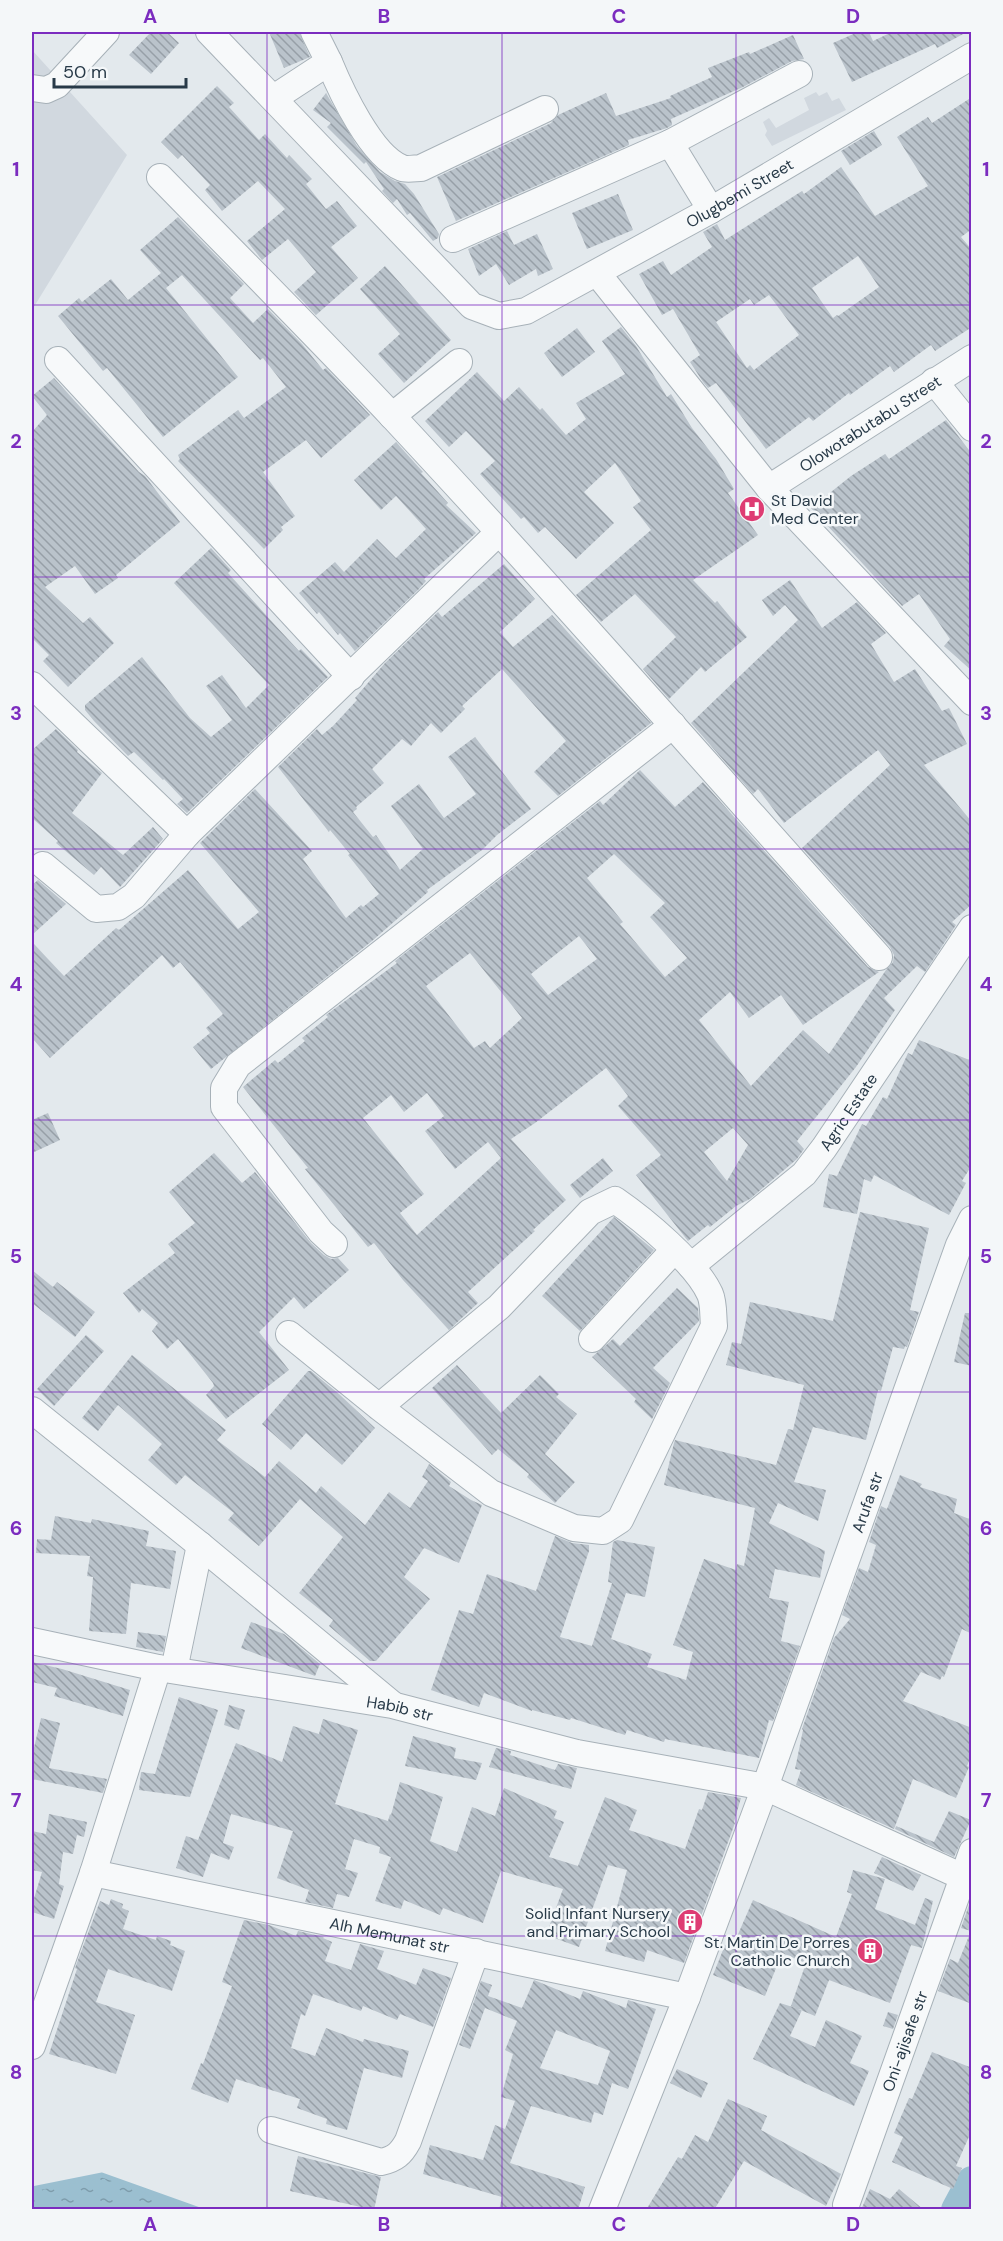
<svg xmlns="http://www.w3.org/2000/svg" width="1003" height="2241" font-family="'DM Sans',sans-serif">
<defs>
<pattern id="water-ripples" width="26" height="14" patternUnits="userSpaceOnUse" patternTransform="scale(1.5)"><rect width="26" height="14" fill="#9bbfd0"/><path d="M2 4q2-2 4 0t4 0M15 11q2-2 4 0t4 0" fill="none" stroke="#7e9cab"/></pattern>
<pattern id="building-back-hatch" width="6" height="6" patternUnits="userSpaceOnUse" patternTransform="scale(1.5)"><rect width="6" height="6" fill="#bac3cb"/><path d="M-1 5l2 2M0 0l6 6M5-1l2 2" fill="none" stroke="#979fa7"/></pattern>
</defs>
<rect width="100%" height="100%" fill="#e3e9ed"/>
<!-- built -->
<path fill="#d1d8df" d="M32 50 127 155 32 310Z
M816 92 819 96 827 92 832 101 839 98 846 110 772 146 765 135 767 131 763 122 769 118 776 128 809 110 804 98Z"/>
<!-- water -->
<path fill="url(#water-ripples)" d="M102 2175 200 2209 131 2210 123 2206 120 2210 32 2209V2189Z"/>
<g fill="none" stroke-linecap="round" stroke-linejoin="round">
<!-- stream -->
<path stroke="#9bbfd0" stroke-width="5" d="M32 2189 102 2175 200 2210
M120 2210 123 2206 131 2210"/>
<!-- river -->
<path stroke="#9bbfd0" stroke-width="32" d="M957 2210 972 2182"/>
</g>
<!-- building -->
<path fill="url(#building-back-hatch)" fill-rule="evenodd" d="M151 32H167L179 43 151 74 129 55Z
M269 32H299L310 57 284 68Z
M858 32H869L873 41 892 32H967L937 48 935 44 852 82 833 43Z
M793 35 804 59 792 61 743 87 671 119 672 125 667 128 628 140 629 145 456 221 437 177 551 123 558 115 606 93 616 116 671 98 670 96 712 77 708 68 749 52 750 54Z
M217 86 234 103 229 107 259 140 265 134 287 158 289 155 312 179 306 184 326 209 337 201 357 226 331 247 358 278 316 315 294 292 316 272 288 239 262 260 247 241 285 209 258 181 222 211 205 190 210 185 182 155 178 159 161 142Z
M326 93 357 146 380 172 395 181 405 184 414 194 439 234 438 238 433 241 410 213 407 215 397 199 393 203 382 191 384 189 366 162 364 164 327 127 331 123 313 110Z
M972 97V229L961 237 972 250V327L935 351 931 345 894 372 890 366 850 395 849 393 813 421 809 417 766 449 716 383 708 388 703 382 690 362 700 355 673 309 662 315 639 274 663 261 671 275 712 247 703 232 717 224 725 240 802 191 804 194 841 167 875 216 928 186 897 137 928 117 932 123ZM858 256 879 287 838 316 837 315 833 318 812 288ZM769 295 799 335 754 370 750 365 747 368 716 322 750 299 754 305Z
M874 131 882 145 850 165 841 151Z
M618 194 633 230 587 249 572 213Z
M178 217 244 284 230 298 253 323 268 309 302 344 323 370 326 368 370 415 321 458 306 440 263 472 295 516 281 527 283 530 264 549 178 461 180 459 178 455 238 410 244 418 286 387 263 358 260 360 182 275 166 288 238 377 163 437 107 368 103 371 58 316 79 298 82 302 111 279 128 300 161 273 140 250Z
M507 231 514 245 537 234 553 269 538 276 536 269 509 285 496 264 479 276 468 249Z
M385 266 451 340 404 383 378 354 400 334 360 289Z
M621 327 636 346 667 397 671 394 692 428 716 459 734 489 728 493 758 535 693 580 715 603 717 601 747 637 705 672 701 667 669 699 643 669 676 637 635 594 601 622 576 595 651 530 633 507 641 501 615 463 584 492 614 523 576 559 545 527 538 533 524 517 521 519 480 474 495 461 466 431 449 447 425 421 477 372 504 401 519 387 540 410 542 408 566 435 586 419 576 403 625 374 602 341Z
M577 328 595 352 562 377 544 353Z
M54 378 139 472 145 476 180 522 116 575 118 578 95 594 75 566 45 587 83 623 90 617 114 643 68 687 43 661 49 655 32 638V432L47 415 32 396Z
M946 420 972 454V671L944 646 950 639 919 594 902 606 811 508 851 476 885 454 889 459Z
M396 442 423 472 421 473 448 503 446 505 476 533 424 579 426 581 418 590 355 651 340 633 338 635 319 612 317 614 299 593 335 562 344 572 377 539 396 558 426 529 396 496 381 510 354 480Z
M211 548 231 570 228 573 274 624 299 651 301 649 328 677 187 813 177 804 183 799 164 779 163 780 134 752 128 756 94 721 85 710V705L142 657 190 718 211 737 232 720 206 686 222 675 246 708 269 685 174 583Z
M504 564 535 599 500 632 513 647 552 615 651 723 558 796 534 772 566 741 502 669 462 706 465 709 441 733 431 723 411 746 402 739 372 769 384 783 356 807 357 809 353 812 373 837 376 835 400 870 423 849 391 806 419 784 444 818 476 794 448 757 475 737 531 809 497 835 482 850 427 890 428 892 372 941 211 1069 193 1047 210 1033 206 1028 223 1014 180 962 173 968 162 955 50 1058 32 1038V942L64 976 116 928 119 930 188 870 238 929 259 912 200 843 255 789 312 851 303 859 346 918 361 905 363 907 379 894 348 855 350 854 330 830 329 832 278 767 317 729 322 735 333 726 357 700 355 698 385 663 438 612 442 617Z
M790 580 822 628 857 602 886 633 871 644 894 682 915 669 942 711 949 708 967 744 924 765 972 822V904L952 922 956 925 925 972 917 966 884 998 895 1010 856 1067 797 1141 804 1149 797 1159 750 1199 736 1206 710 1227 708 1225 688 1241 636 1175 661 1155 618 1106 628 1096 606 1068 535 1123 511 1139 566 1200 533 1230 535 1231 468 1292 478 1303 449 1330 403 1280 374 1243 368 1247 305 1169 308 1168 243 1087 275 1060 278 1063 305 1041 302 1038 328 1017 326 1015 397 963 395 961 600 801 603 805 640 770 675 807 703 782 868 967 879 972 803 1025 781 995 749 1018 730 992 699 1020 751 1086 803 1030 829 1054 886 970 893 962 894 955 890 947 802 848 890 765 878 750 784 823 758 789 753 794 691 723 798 620 785 605 773 616 762 600ZM614 854 665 903 650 917 687 958 665 977 620 924 623 922 587 878ZM579 936 597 959 548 995 531 974ZM470 953 522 1018 490 1048 485 1041 474 1048 426 986ZM427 1093 444 1116 425 1131 455 1169 488 1142 501 1158 417 1235 400 1213 424 1194 363 1118 391 1095 404 1112ZM733 1128 748 1145 727 1181 704 1152Z
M56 729 78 750 77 752 102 773 72 813 123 855 153 827 163 839 120 887 101 867 94 875 56 843 58 841 32 818V750Z
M38 880 66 904 32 935V885Z
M919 1040 972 1061V1165L962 1181 966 1183 949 1215 874 1175 871 1182 864 1179 857 1214 823 1207 829 1174 837 1176 862 1124 866 1126 883 1097 887 1099 908 1053 912 1055Z
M48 1113 60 1140 32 1153V1120Z
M214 1153 242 1183 255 1172 311 1243 324 1255 331 1259 338 1258 349 1270 304 1309 294 1297 259 1332 289 1370 226 1419 206 1395 214 1386 213 1383 178 1339 167 1349 152 1331 158 1323 142 1309 139 1313 123 1293 175 1253 168 1244 195 1223 169 1192Z
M603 1158 613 1171 580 1198 570 1185Z
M860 1212 929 1228 910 1310 919 1312 907 1347 905 1346 904 1349 893 1347 881 1391 878 1390 866 1440 813 1427 794 1482 826 1490 818 1521 778 1503 769 1523 825 1551 820 1578 775 1569 769 1598 789 1602 781 1641 800 1646 773 1721 769 1720 759 1758 665 1739 664 1742 627 1730 625 1735 571 1718 570 1720 532 1710V1711L484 1693 479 1707 431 1690 459 1610 473 1614 487 1574 536 1591 555 1536 572 1543 589 1545V1551L560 1637 592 1646 612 1583 608 1582 613 1542 617 1540 655 1547 645 1597 626 1593 611 1639 652 1654 647 1667 686 1680 693 1652 673 1645 704 1559 736 1570 737 1564 744 1566 755 1508 664 1485 674 1443 675 1440 776 1465 788 1429 793 1430 804 1385 726 1365 732 1342 741 1344 750 1302 833 1321Z
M614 1217 654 1250 580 1331 542 1296Z
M32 1270 53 1287 57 1282 95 1312 75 1337 32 1303Z
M677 1288 698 1308 699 1321 653 1368 670 1383 652 1419 634 1402 636 1399 592 1357 613 1339 620 1346Z
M965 1313H972V1366L954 1362Z
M86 1335 104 1351 54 1406 37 1389Z
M132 1355 226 1430 217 1440 265 1477 279 1461 316 1493 321 1486 365 1525 389 1492 410 1508 428 1481 422 1477 429 1464 451 1482 449 1486 471 1500 482 1505 459 1563 424 1548 404 1577 430 1599 376 1661H370L329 1626 333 1620 299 1593 343 1537 300 1499 259 1546 228 1520 234 1513 185 1475 176 1485 148 1460 162 1444 118 1405 98 1431 82 1418Z
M457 1365 501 1413 540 1375 559 1394 556 1397 577 1414 545 1454 575 1482 555 1503 527 1477 529 1474 498 1449 492 1455 432 1388Z
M308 1371H311L339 1394 375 1428 342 1465 306 1433 291 1450 262 1424Z
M900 1475 922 1484 920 1487 957 1499 954 1513 972 1520V1634L962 1629 944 1677 942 1676 940 1680 921 1672 903 1701 972 1728V1754L967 1766 969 1767 956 1798 913 1779 894 1829 796 1785 801 1770 795 1769 803 1730 802 1729 834 1638 850 1619 842 1615 859 1568 868 1572 876 1545 869 1542 881 1506 887 1509Z
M55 1516 91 1523 92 1519 149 1531 146 1546 176 1551 170 1589 131 1583 126 1634 89 1631 93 1577 87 1576 90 1556 36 1553 37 1539 51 1540Z
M251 1622 284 1634 320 1664 315 1676 241 1648Z
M138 1632 166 1636 163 1652 136 1647Z
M32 1662 62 1669 130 1690 123 1716 54 1696 57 1688 32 1682Z
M179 1697 218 1710 190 1797 139 1790 141 1772 155 1774Z
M229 1705 245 1710 239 1730 224 1725Z
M41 1718 60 1723 49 1768 107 1779 103 1793 32 1779V1756Z
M323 1719 358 1730 335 1804 388 1821 390 1814 391 1815 400 1782 443 1797 430 1841 457 1852 472 1807 495 1816 504 1788 557 1811 554 1818 564 1822 549 1857 578 1866 605 1797 637 1810 629 1830 685 1849 699 1809 702 1810 708 1792 741 1798 734 1822 735 1823 684 1963 647 1950 644 1962 605 1951 627 1870 608 1865 579 1947 546 1935 563 1889 501 1871 483 1923 443 1908 440 1915 404 1900 401 1909 375 1901 391 1857 379 1853 380 1847 354 1839 345 1869 358 1873 349 1897 337 1894 333 1908 305 1902 309 1890 277 1878 293 1831 231 1814 223 1843 234 1847 229 1860 211 1853 203 1877 176 1868 186 1836 198 1840 236 1743 282 1762 293 1726 319 1734Z
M413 1736 456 1748 454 1758 482 1763 476 1780 405 1766Z
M496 1748 511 1751 510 1755 555 1770 558 1764 577 1768 571 1789 489 1767Z
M949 1811 971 1820 954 1857 895 1829 896 1826 934 1842Z
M49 1814 87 1822 84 1837 77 1835 73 1854 63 1852 59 1884 64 1886 54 1919 32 1912V1905L42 1872 32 1870V1831L46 1834Z
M882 1857 921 1875 913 1891 874 1873Z
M853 1870 885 1879 875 1909 915 1925 925 1898 933 1901 922 1948 911 1945 890 2003 829 1980 815 2016 791 2006 806 1963 782 1953 765 1996 713 1975 725 1945 732 1948 753 1900 836 1937 852 1894 847 1892Z
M111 1899 123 1904 122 1908 129 1911 123 1929 156 1940 157 1936 171 1941 170 1945 185 1951 172 1991 108 1969 96 2002 135 2015 116 2074 49 2054 77 1969 75 1968 100 1901 109 1905Z
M970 1902 972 1903V2004L938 1991 950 1959 958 1963 971 1931 961 1928Z
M244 1920 269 1925 296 1936 298 1931 324 1937 323 1938 332 1942 325 1961 351 1970 360 1944 384 1951 377 1969 416 1985 423 1968 451 1978 433 2027 400 2014 397 2020 363 2006 361 2011 313 1994 305 2016 301 2014 291 2048 315 2056 326 2028 363 2042 364 2039 409 2051 402 2078 364 2068 347 2130 326 2124 327 2119 297 2108 300 2099 236 2079 228 2103 191 2089 201 2063 203 2064 232 1986 222 1982Z
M534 1980 580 1999 583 1991 626 2008 628 2000 656 2009 628 2089 612 2083 603 2115 594 2112 591 2123 531 2106 510 2163 585 2187 578 2210H499L502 2197 423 2174 430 2145 483 2160 495 2125 505 2129 515 2101 501 2097 513 2054 505 2050 517 2021 485 2008 470 2049 459 2045 481 1981 492 1985 488 1996 522 2008ZM556 2030 610 2051 598 2085 540 2068Z
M780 2003 802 2010 790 2036 815 2047 826 2020 862 2036 850 2063 869 2071 854 2106 753 2059Z
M888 2012 898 2015 893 2029 883 2026Z
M932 2052 972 2068V2130L956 2166 962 2168 953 2189 892 2162 903 2137 894 2133 909 2098 912 2099Z
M677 2069 708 2083 701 2098 670 2083Z
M728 2099 767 2116 761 2130 841 2174 826 2206 744 2161 714 2210H646L678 2157 682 2159 695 2135 708 2142Z
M298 2156 381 2177 374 2210 290 2191Z
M870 2189 890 2199 899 2189 924 2210H861Z"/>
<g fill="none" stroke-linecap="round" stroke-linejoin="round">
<!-- minor casing -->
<g stroke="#a7b1b8" stroke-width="28">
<g id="minor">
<path id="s1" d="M209 32 472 306 499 316 526 311 711 210 972 56"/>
<path d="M329 62C341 91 371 156 402 168 407 170 416 168 421 168L545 109"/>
<path d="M32 88 46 90 57 85 106 32"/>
<path d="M274 98 329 62 314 32"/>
<path d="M670 143 711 210"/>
<path d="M160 177C238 257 317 336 394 418 559 595 718 777 879 957"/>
<path d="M453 239 670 143 799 74"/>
<path d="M597 273 769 488 972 702"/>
<path d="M58 360 351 677"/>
<path d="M934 381 972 428"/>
<path d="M392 416 459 362"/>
<path id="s2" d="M769 488 972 358"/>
<path d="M32 685 187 834"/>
<path d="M43 865 96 909 118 907 134 896 187 834 499 532"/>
<path d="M334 1244 321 1232 224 1107V1088L238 1065 673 725"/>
<path id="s3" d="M691 1266 804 1174 824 1148 972 928"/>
<path d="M289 1334 379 1407 491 1493 574 1528 603 1531 620 1520 714 1326C713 1317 714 1303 710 1294 696 1263 644 1220 615 1200L590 1212 499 1307 379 1407"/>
<path d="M592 1339 674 1250"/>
<path d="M32 1410 200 1545 392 1704"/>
<path id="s4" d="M32 1641 158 1668 392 1705 577 1753 765 1787 963 1877"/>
<path d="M174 1670 200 1545"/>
<path id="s5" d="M93 1873 687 1997"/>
<path d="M32 2046 93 1873 158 1668"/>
<path d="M271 2130 381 2162C395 2159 401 2154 408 2141L476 1952"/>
<path id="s6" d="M846 2205 972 1852"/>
<path id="s7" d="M602 2210 687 1997 765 1787 959 1245 972 1219"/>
</g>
</g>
<!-- minor -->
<use href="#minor" stroke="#f7f9fa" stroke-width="26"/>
</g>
<!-- grid -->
<path fill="none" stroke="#7b2cbf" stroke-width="1.5" stroke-opacity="0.55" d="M267 32V2210M502 32V2210M736 32V2210M32 305H972M32 577H972M32 849H972M32 1120H972M32 1392H972M32 1664H972M32 1936H972"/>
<!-- icons -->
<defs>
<g id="hospital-disc" transform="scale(1.35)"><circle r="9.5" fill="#de3c73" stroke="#f4f7f9"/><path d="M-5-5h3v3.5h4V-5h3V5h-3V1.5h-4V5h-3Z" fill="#fff"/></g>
<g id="building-disc" transform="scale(1.35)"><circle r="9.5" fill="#de3c73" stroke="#f4f7f9"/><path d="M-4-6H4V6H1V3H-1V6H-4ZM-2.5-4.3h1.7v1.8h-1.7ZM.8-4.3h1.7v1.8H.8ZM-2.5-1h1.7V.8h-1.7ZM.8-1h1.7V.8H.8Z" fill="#fff"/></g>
</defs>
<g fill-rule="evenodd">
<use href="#hospital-disc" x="752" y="509"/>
<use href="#building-disc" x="690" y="1922"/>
<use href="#building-disc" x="870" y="1951"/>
</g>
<g text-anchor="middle" stroke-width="5" stroke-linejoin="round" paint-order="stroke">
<!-- street labels -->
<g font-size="16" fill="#283a48" stroke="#f4f7f9">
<text dy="6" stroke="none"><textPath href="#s1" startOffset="680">Olugbemi Street</textPath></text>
<text dy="6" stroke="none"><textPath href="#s2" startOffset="120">Olowotabutabu Street</textPath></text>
<text dy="6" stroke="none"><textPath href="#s3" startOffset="222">Agric Estate</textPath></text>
<text dy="6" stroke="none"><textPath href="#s7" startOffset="756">Arufa str</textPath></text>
<text dy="6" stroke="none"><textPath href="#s4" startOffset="374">Habib str</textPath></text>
<text dy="6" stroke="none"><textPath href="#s5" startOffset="303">Alh Memunat str</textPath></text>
<text dy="6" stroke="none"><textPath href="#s6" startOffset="174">Oni-ajisafe str</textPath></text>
</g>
<!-- poi labels -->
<g font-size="16" fill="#283a48" stroke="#f4f7f9" text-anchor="end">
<text x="771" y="506" text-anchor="start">St David<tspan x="771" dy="18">Med Center</tspan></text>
<text x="670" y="1919">Solid Infant Nursery<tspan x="670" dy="18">and Primary School</tspan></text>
<text x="850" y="1948">St. Martin De Porres<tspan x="850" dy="18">Catholic Church</tspan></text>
</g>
</g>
<!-- border -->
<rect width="1003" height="2241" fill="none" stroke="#f4f7f9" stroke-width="66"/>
<!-- scale -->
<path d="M54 78v9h132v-9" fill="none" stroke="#283a48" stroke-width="3"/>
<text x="63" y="78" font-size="18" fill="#283a48" stroke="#f4f7f9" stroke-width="4.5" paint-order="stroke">50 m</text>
<rect x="33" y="33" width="937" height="2175" fill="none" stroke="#7b2cbf" stroke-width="2"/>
<g font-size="20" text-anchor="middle" font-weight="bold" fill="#7b2cbf">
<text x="150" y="23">A</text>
<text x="384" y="23">B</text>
<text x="619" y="23">C</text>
<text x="853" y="23">D</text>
<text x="16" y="176">1</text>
<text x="986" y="176">1</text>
<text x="16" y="448">2</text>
<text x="986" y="448">2</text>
<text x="16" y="720">3</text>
<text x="986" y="720">3</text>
<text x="16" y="991">4</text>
<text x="986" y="991">4</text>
<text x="16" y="1263">5</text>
<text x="986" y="1263">5</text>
<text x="16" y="1535">6</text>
<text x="986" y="1535">6</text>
<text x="16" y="1807">7</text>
<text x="986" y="1807">7</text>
<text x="16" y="2079">8</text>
<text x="986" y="2079">8</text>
<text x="150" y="2231">A</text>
<text x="384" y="2231">B</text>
<text x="619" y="2231">C</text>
<text x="853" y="2231">D</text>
</g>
</svg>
